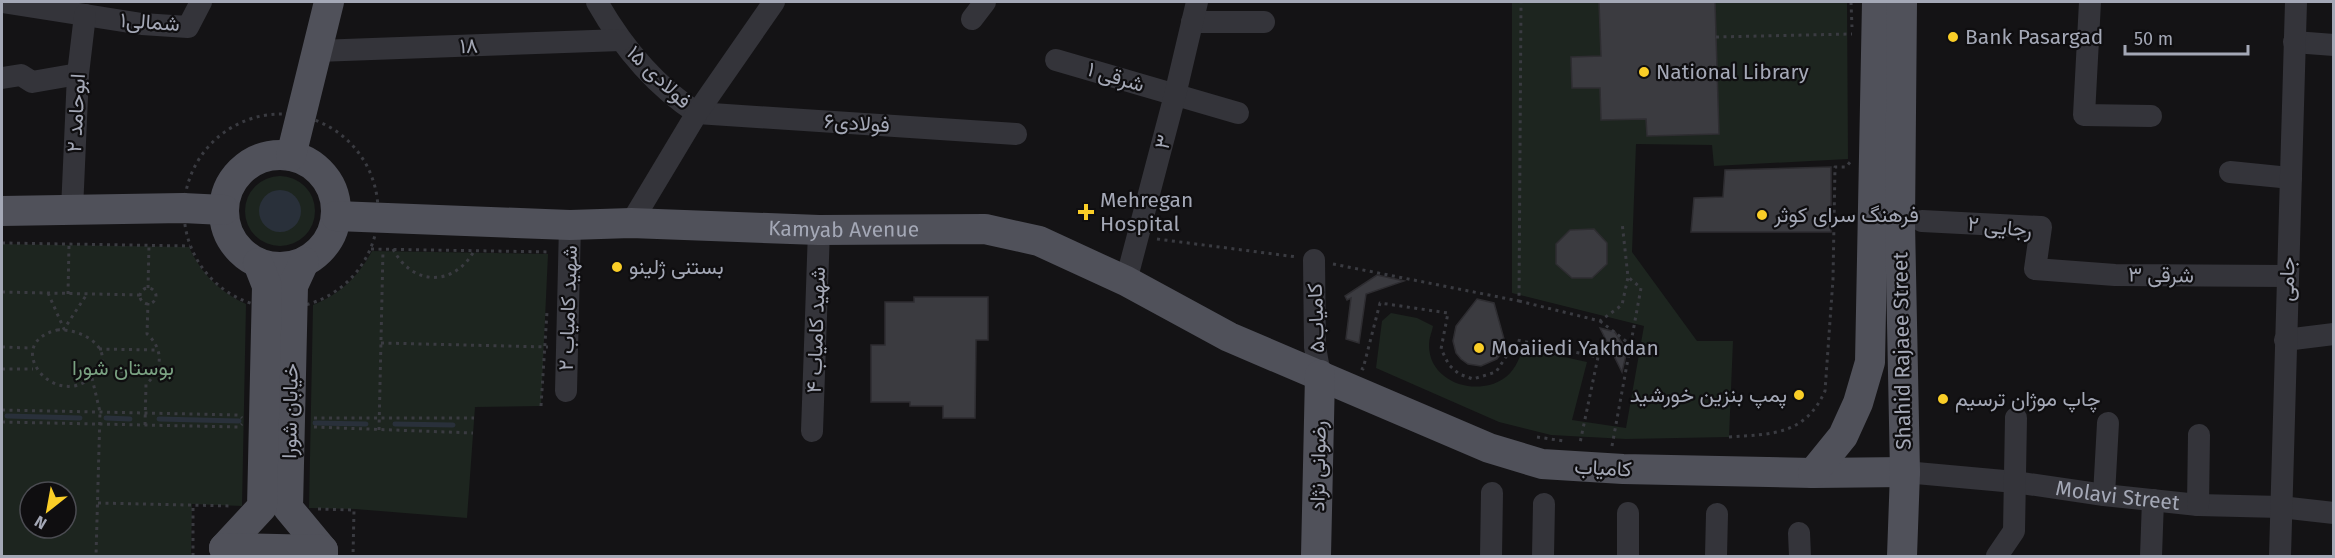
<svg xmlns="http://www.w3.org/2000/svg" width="2335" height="558" font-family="'Fira Sans',Vazirmatn,sans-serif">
<rect width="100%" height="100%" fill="#141315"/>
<!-- green -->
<path fill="#1d251f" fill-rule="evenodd" d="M1512 2H1599L1601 56 1571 57 1572 88H1600L1601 120 1646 119 1647 136 1719 134 1715 2H1847L1848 159 1714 166 1712 145 1636 144 1632 252 1697 341H1733L1729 437 1626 439 1551 435 1499 422 1376 368 1382 321 1391 313 1417 318 1433 326C1432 332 1429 338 1429 344 1428 382 1476 397 1503 379 1514 372 1519 360 1523 348L1587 362 1572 420 1626 428 1644 326 1512 293Z
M245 211a35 35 0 1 1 70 0a35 35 0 1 1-70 0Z
M2 244 189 247C201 274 220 292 246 304L242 506 192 504 191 556H2ZM30 492H66V528H30Z
M372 251 548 254 541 406 475 407 467 518 355 509 309 508 313 305C340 294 358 277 372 251Z"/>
<!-- water -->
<path fill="#29303a" d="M259 211a21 21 0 1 1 42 0a21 21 0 1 1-42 0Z"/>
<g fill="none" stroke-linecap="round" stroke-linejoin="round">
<!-- stream -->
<path stroke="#29303a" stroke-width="5" d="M7 416 80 418
M106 418 130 419
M159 419 239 421
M315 423 366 424
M395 424 453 425"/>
</g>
<!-- building -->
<path fill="#3b3b40" stroke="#2e2d31" stroke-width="1.5" d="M1599 2H1715L1719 134 1647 136 1646 119 1601 120 1600 88H1572L1571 57 1601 56Z
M1831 167V232H1691L1694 198 1723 197 1725 170Z
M1594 229 1607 243V264L1592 278H1572L1556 264V244L1570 230Z
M1377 275 1404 281 1366 294 1359 343 1346 339 1351 298 1347 300 1345 296Z
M914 297H988V340H976L975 418H943V406H910V402H871V345H885V302H914Z
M1477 299 1494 303 1504 339 1503 350 1497 359 1481 366 1468 364 1461 359 1456 353 1453 341 1456 326Z
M1600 328 1615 332 1627 351 1622 372Z"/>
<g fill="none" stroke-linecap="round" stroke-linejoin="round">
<!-- path -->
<path stroke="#3a3b41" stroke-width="3" stroke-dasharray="3 4.5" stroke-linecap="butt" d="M1851 2 1852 27
M1716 37 1852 34
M184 211a97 97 0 1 1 194 0a97 97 0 1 1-194 0Z
M1157 239 1297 257
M2 243 190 246
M371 249 551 252
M393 249C412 286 454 287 474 251
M1333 264 1519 301 1521 2
M148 288 149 245
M140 296a8 8 0 1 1 16 0a8 8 0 1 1-16 0Z
M2 292 140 295
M48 293 64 329 87 294
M68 294 69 244
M1519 301 1600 321 1622 305 1628 277 1622 222
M1600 321 1631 345
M57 330C82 328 120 350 93 376 55 412 0 344 57 330Z
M381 343 548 347
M2 347 30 348
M99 349 158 350
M1361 368 1363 369 1380 303 1448 313 1441 349 1449 365 1459 374 1473 379 1496 372 1517 340 1598 357 1580 443
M2 369H33
M98 371 156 372
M92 378 100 412 96 556
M541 406 547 312
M2 410 239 415 242 418
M314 418H474
M2 422 239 427 242 424
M145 425 146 384C163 370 164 349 147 334L148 303
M314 427 473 433
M379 430 383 250
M1537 437 1564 441
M1729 437C1773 434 1805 435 1825 391L1833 279 1835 167H1846L1851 161
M1612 446 1641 288 1628 277
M98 503 233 506
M318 509 354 510 353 556
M193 556V505"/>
<!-- minor -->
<g stroke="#34343a" stroke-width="22">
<path d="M2 2 142 24 188 27 201 2"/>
<path d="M597 2C622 46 654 85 697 113L1016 134"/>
<path d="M2090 2 2084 115 2151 116"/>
<path d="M972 19 985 2"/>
<path d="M1192 22H1264"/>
<path d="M2294 42 2334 45"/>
<path d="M317 51 621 40"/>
<path d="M1056 60 1238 113"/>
<path d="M2 78 21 75 32 82 78 74"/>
<path d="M2230 172 2291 178"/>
<path d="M72 210 78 74 85 15"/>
<path d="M1922 221 2041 227 2035 269 2115 275 2288 276"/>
<path d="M631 223 697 113 774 2"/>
<path d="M1314 260 1315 347 1320 375"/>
<path d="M1126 281 1175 95 1197 2"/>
<path d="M2285 340 2334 334"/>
<path d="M566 391 570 225"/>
<path d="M812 431 819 230"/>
<path id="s1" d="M1905 472 2015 482 2104 495 2198 505 2281 507 2334 513"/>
<path d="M2104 495 2108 423"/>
<path d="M2198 505 2199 435"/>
<path d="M1799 533 1800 556"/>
<path d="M1491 556 1492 493"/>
<path d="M1543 556 1544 504"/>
<path d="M1628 556V513"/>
<path d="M1716 556 1717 514"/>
<path d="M1997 556 2014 531 2016 418"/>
<path d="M2151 556 2153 500"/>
<path d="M2280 556 2296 2"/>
</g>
<!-- major -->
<g stroke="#50515a" stroke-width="30">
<circle cx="280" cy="211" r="56"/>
<path d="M291 156 329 2"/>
<path d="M2 211 183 208 224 210"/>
<path id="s2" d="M336 216 570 225 631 223 819 230 985 229 1039 241 1126 281 1229 337 1489 448 1542 464 1623 469 1813 473 1905 472"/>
<path d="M304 262 293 286 288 508 323 550"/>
<path d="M1813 473 1843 436 1858 403 1870 362 1877 2"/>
<path d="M224 548 262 507 267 286 258 263"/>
<path d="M224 548 323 550V556"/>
<path d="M1316 556 1320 375"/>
<path d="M1902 556 1905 472 1900 223 1902 2"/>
</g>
</g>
<!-- markers -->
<g fill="#face27" stroke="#0f0e10" stroke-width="2">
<circle cx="1953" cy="37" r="6"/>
<circle cx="1644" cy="72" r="6"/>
<path d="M1083 203h6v6h6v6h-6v6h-6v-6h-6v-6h6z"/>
<circle cx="1762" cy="215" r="6"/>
<circle cx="617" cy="267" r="6"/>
<circle cx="1479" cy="348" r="6"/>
<circle cx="1799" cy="395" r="6"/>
<circle cx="1943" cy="399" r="6"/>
</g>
<g text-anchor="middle" stroke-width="4.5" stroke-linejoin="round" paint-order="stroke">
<!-- street labels -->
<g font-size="21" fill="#a4a8b6" stroke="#0f0e10">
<text transform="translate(150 22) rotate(4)" y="7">شمالی۱</text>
<text transform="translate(469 46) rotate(-2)" y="7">۱۸</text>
<text transform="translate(659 77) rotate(44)" y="7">فولادی ۱۵</text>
<text transform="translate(1116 77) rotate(17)" y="7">۱ شرقی</text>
<text transform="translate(76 113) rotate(-87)" y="7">ابوحامد ۲</text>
<text transform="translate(857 123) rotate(4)" y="7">فولادی۶</text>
<text transform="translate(1163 142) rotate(-75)" y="7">۳</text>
<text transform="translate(2000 227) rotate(6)" y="7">رجایی ۲</text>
<text dy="7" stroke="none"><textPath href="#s2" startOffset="508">Kamyab Avenue</textPath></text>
<text transform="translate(2161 275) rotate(1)" y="7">شرقی ۳</text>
<text transform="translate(2287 279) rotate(-88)" y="7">جامی</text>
<text transform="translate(568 308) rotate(-88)" y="7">شهید کامیاب ۲</text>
<text transform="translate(1316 318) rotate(-92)" y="7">کامیاب۵</text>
<text transform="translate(816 330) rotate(-88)" y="7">شهید کامیاب ۴</text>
<text transform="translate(1902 351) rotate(-91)" y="7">Shahid Rajaee Street</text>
<text transform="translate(290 411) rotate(-89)" y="7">خیابان شورا</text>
<text transform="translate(1318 466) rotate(-89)" y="7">رضوانی نژاد</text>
<text transform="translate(1603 468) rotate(3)" y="7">کامیاب</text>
<text dy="7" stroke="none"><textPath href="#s1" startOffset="214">Molavi Street</textPath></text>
</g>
<!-- poi labels -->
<g font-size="21" fill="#a4a8b6" stroke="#0f0e10" text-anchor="start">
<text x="1965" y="44">Bank Pasargad</text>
<text x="1656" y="79">National Library</text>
<text x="1100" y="207">Mehregan<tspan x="1100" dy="24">Hospital</tspan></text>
<text x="1774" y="222">فرهنگ سرای کوثر</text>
<text x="629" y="274">بستنی ژلینو</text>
<text x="1491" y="355">Moaiiedi Yakhdan</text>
<text x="1787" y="402" text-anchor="end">پمپ بنزین خورشید</text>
<text x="1955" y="406">چاپ موژان ترسیم</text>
</g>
<!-- park labels -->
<g font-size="21" fill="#7aa282" stroke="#0f0e10">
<text x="123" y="375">بوستان شورا</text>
</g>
</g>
<!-- border -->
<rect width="2335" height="558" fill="none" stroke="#a4a8b6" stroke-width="6"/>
<!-- north arrow -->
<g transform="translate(48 510) rotate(211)"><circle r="28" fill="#0f0e10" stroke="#4b4c52" stroke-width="1.5"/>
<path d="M0-4.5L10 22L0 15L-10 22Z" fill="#face27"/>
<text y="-9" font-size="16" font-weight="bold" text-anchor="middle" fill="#a4a8b6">N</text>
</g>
<!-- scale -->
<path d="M2125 45v9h123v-9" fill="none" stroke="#a4a8b6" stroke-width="3"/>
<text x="2134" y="45" font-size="18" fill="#a4a8b6" stroke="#0f0e10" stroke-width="4.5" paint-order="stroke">50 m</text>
</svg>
